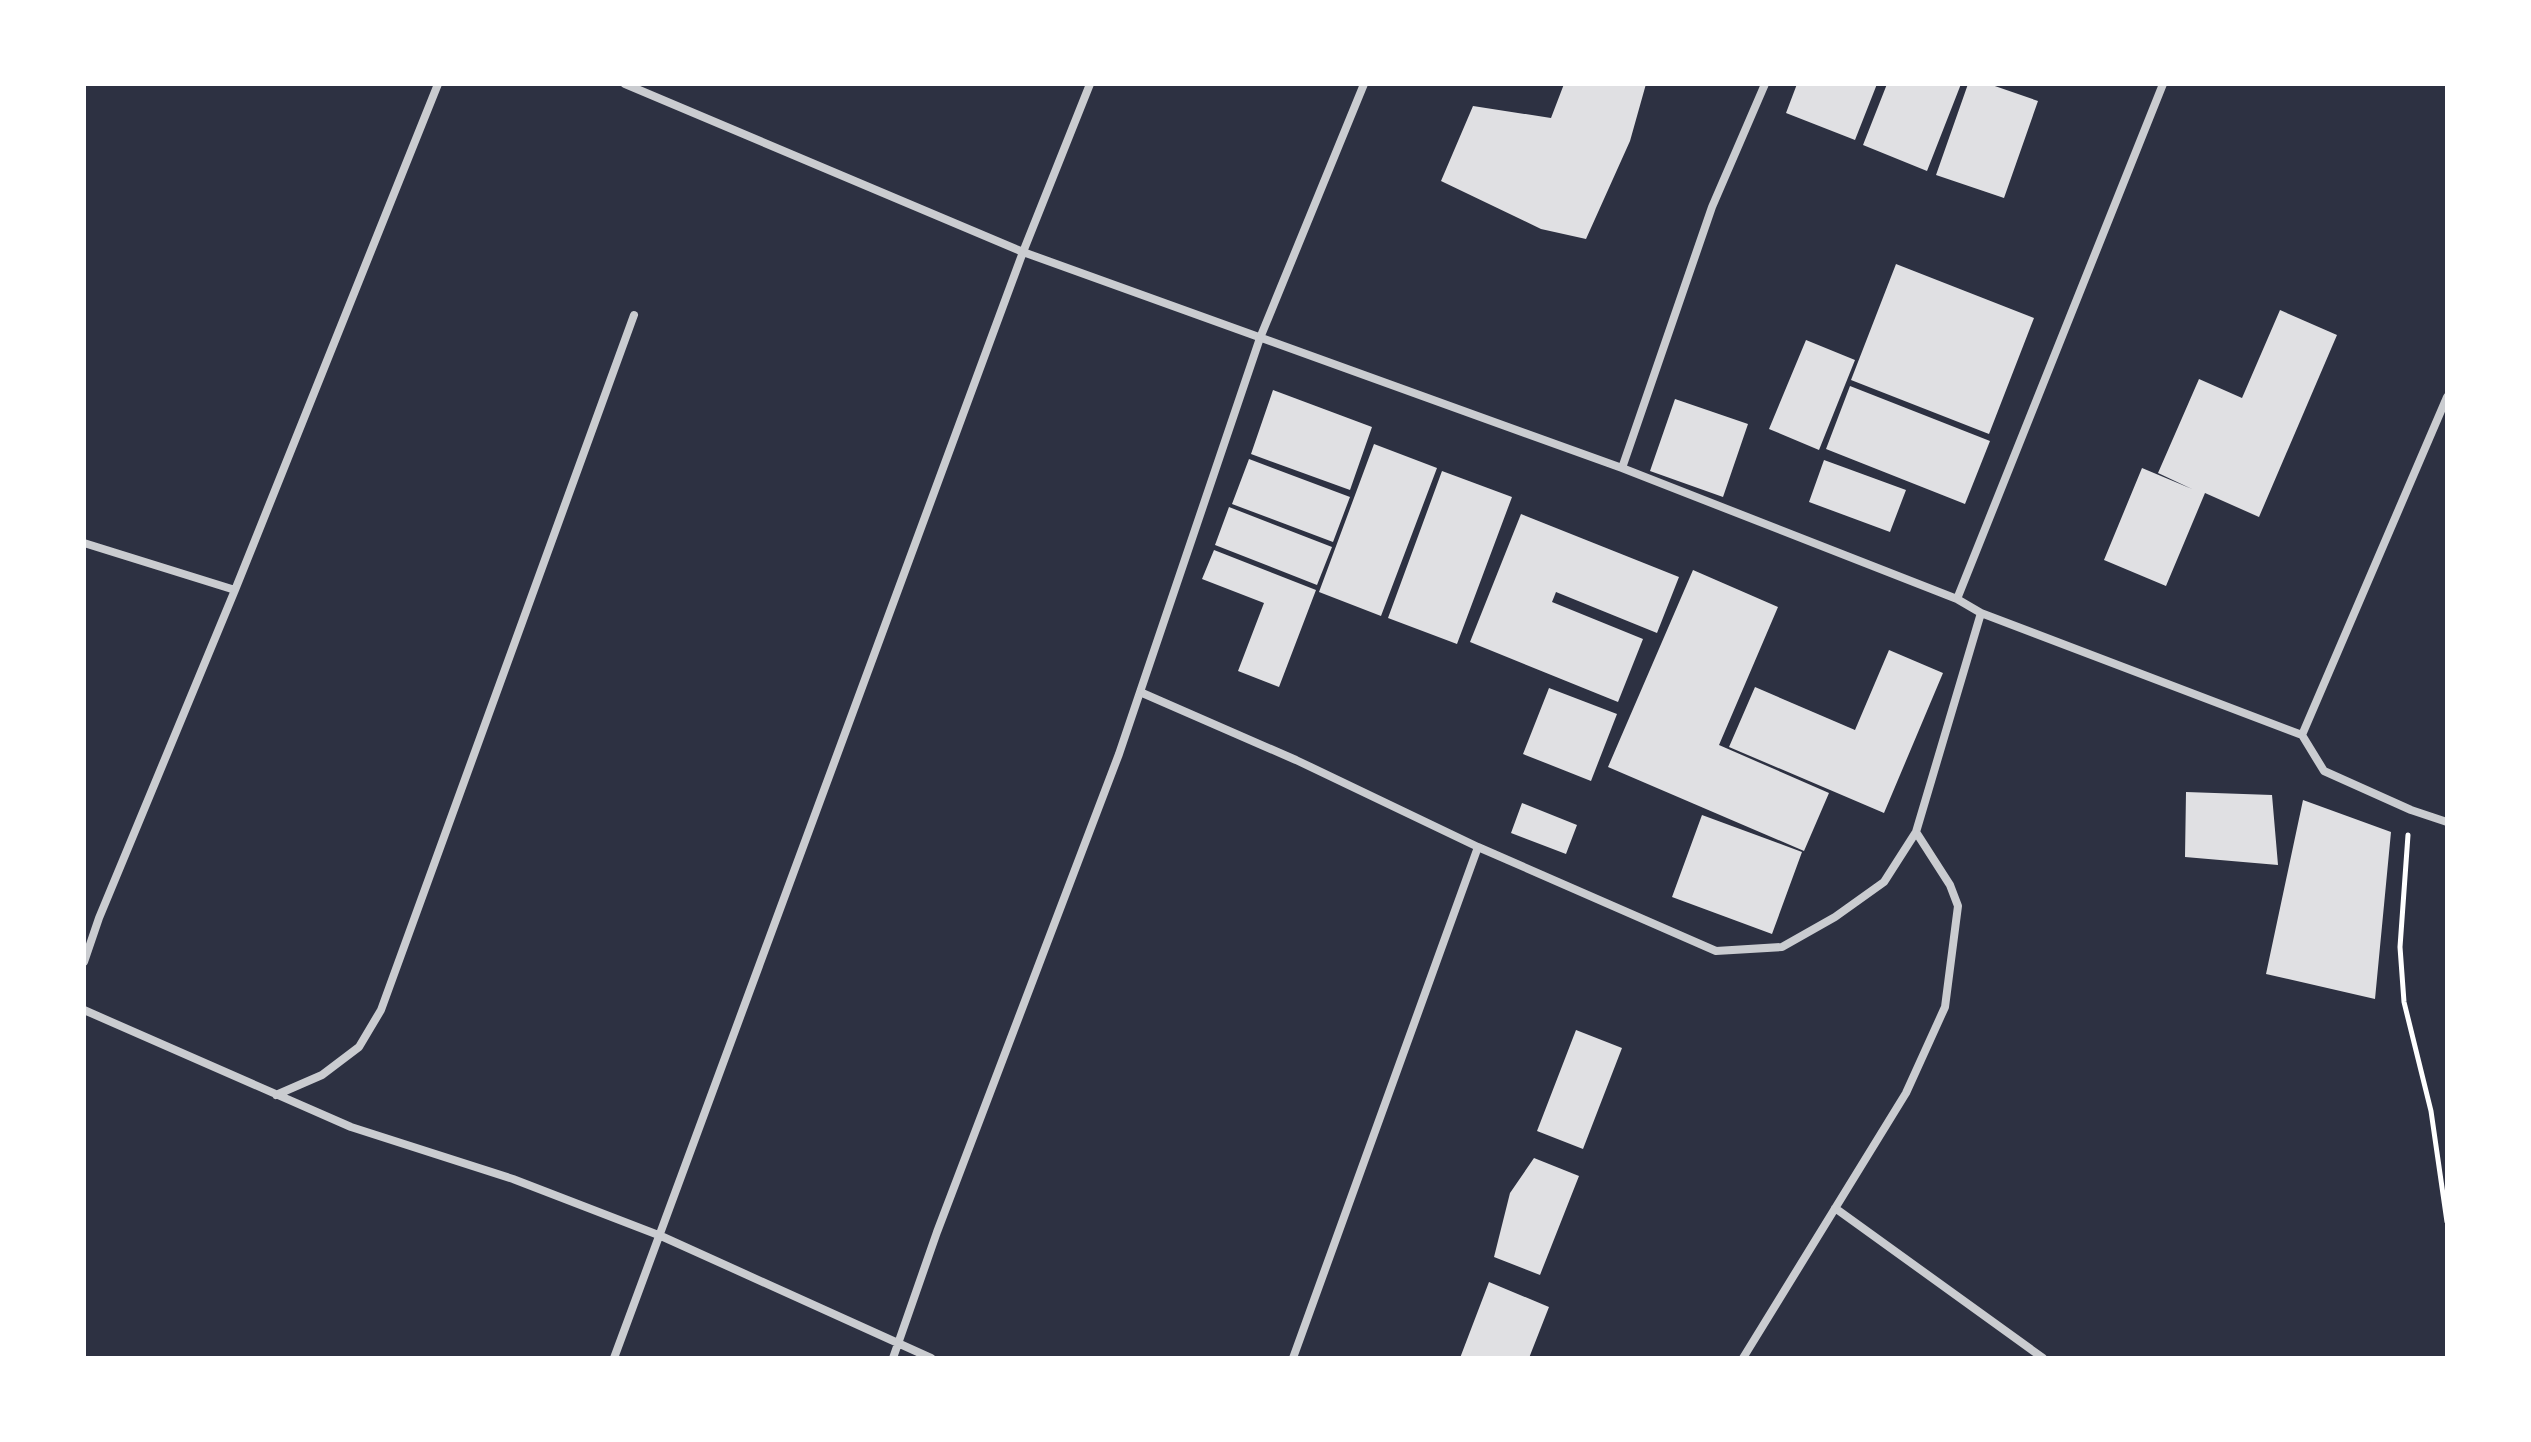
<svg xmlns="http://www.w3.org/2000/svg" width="2531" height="1442" font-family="'Varela Round',sans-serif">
<rect width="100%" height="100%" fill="#2d3142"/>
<!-- building -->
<path fill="#e0e0e3" d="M1564 84H1646L1630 141 1586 239 1541 229 1441 181 1473 106 1551 118Z
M1797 84H1877L1855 140 1786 113Z
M1887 84H1961L1927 171 1863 145Z
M1968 84H1989L2038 101 2004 198 1936 175Z
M1896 264 2034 318 1989 434 1851 380Z
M2280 310 2337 335 2259 517 2205 493 2166 586 2104 560 2142 468 2192 489 2158 473 2199 379 2242 398Z
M1806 340 1855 360 1819 450 1769 429Z
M1850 386 1990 441 1965 504 1826 449Z
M1273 390 1372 427 1350 490 1251 454Z
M1675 399 1748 424 1723 497 1650 471Z
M1374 444 1437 468 1381 616 1319 592Z
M1249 459 1350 497 1333 542 1232 504Z
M1824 460 1906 490 1890 532 1809 502Z
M1442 471 1512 497 1457 644 1388 618Z
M1229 507 1332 547 1317 585 1215 545Z
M1521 514 1679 577 1657 633 1556 592 1552 602 1643 639 1618 702 1470 642Z
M1214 550 1316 590 1279 687 1238 671 1264 603 1202 579Z
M1693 570 1778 607 1719 745 1829 793 1804 851 1608 767Z
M1889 650 1943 673 1884 813 1729 747 1755 687 1855 730Z
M1549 688 1617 714 1591 781 1523 754Z
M2186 792 2272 795 2278 865 2185 857Z
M2303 800 2391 832 2375 999 2266 974Z
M1522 803 1577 825 1566 854 1511 833Z
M1702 815 1802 852 1772 934 1672 897Z
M1576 1030 1622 1048 1583 1149 1537 1131Z
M1534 1158 1579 1176 1540 1275 1494 1257 1510 1193Z
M1489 1282 1549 1307 1529 1358H1460Z"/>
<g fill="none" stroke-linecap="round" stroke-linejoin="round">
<!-- path -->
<path stroke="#fff" stroke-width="5" d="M2408 835 2400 947 2404 1002 2431 1111 2447 1222"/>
<!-- minor -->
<path stroke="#caccd0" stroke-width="8" d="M625 84 1023 252 1622 468 1957 599 1981 613 2302 735 2324 771 2411 810 2447 822
M1622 468 1712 207 1765 84
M84 543 235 590
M1957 599 2163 84
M1140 692 1296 760 1478 847 1716 951 1782 947 1835 917 1884 882 1916 832 1981 613
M2302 735 2447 397
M84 962 99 918 235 590 438 84
M84 1010 351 1127 513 1179 661 1236 931 1358
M276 1095 322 1075 359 1047 381 1010 634 315
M1835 1208 2043 1358
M614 1358 1023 252 1090 84
M893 1358 937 1232 1119 754 1260 338 1364 84
M1293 1358 1478 847
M1743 1358 1906 1093 1945 1007 1958 906 1950 885 1916 832"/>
</g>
<!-- border -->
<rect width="2531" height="1442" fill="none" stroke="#ffffff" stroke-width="172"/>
</svg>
